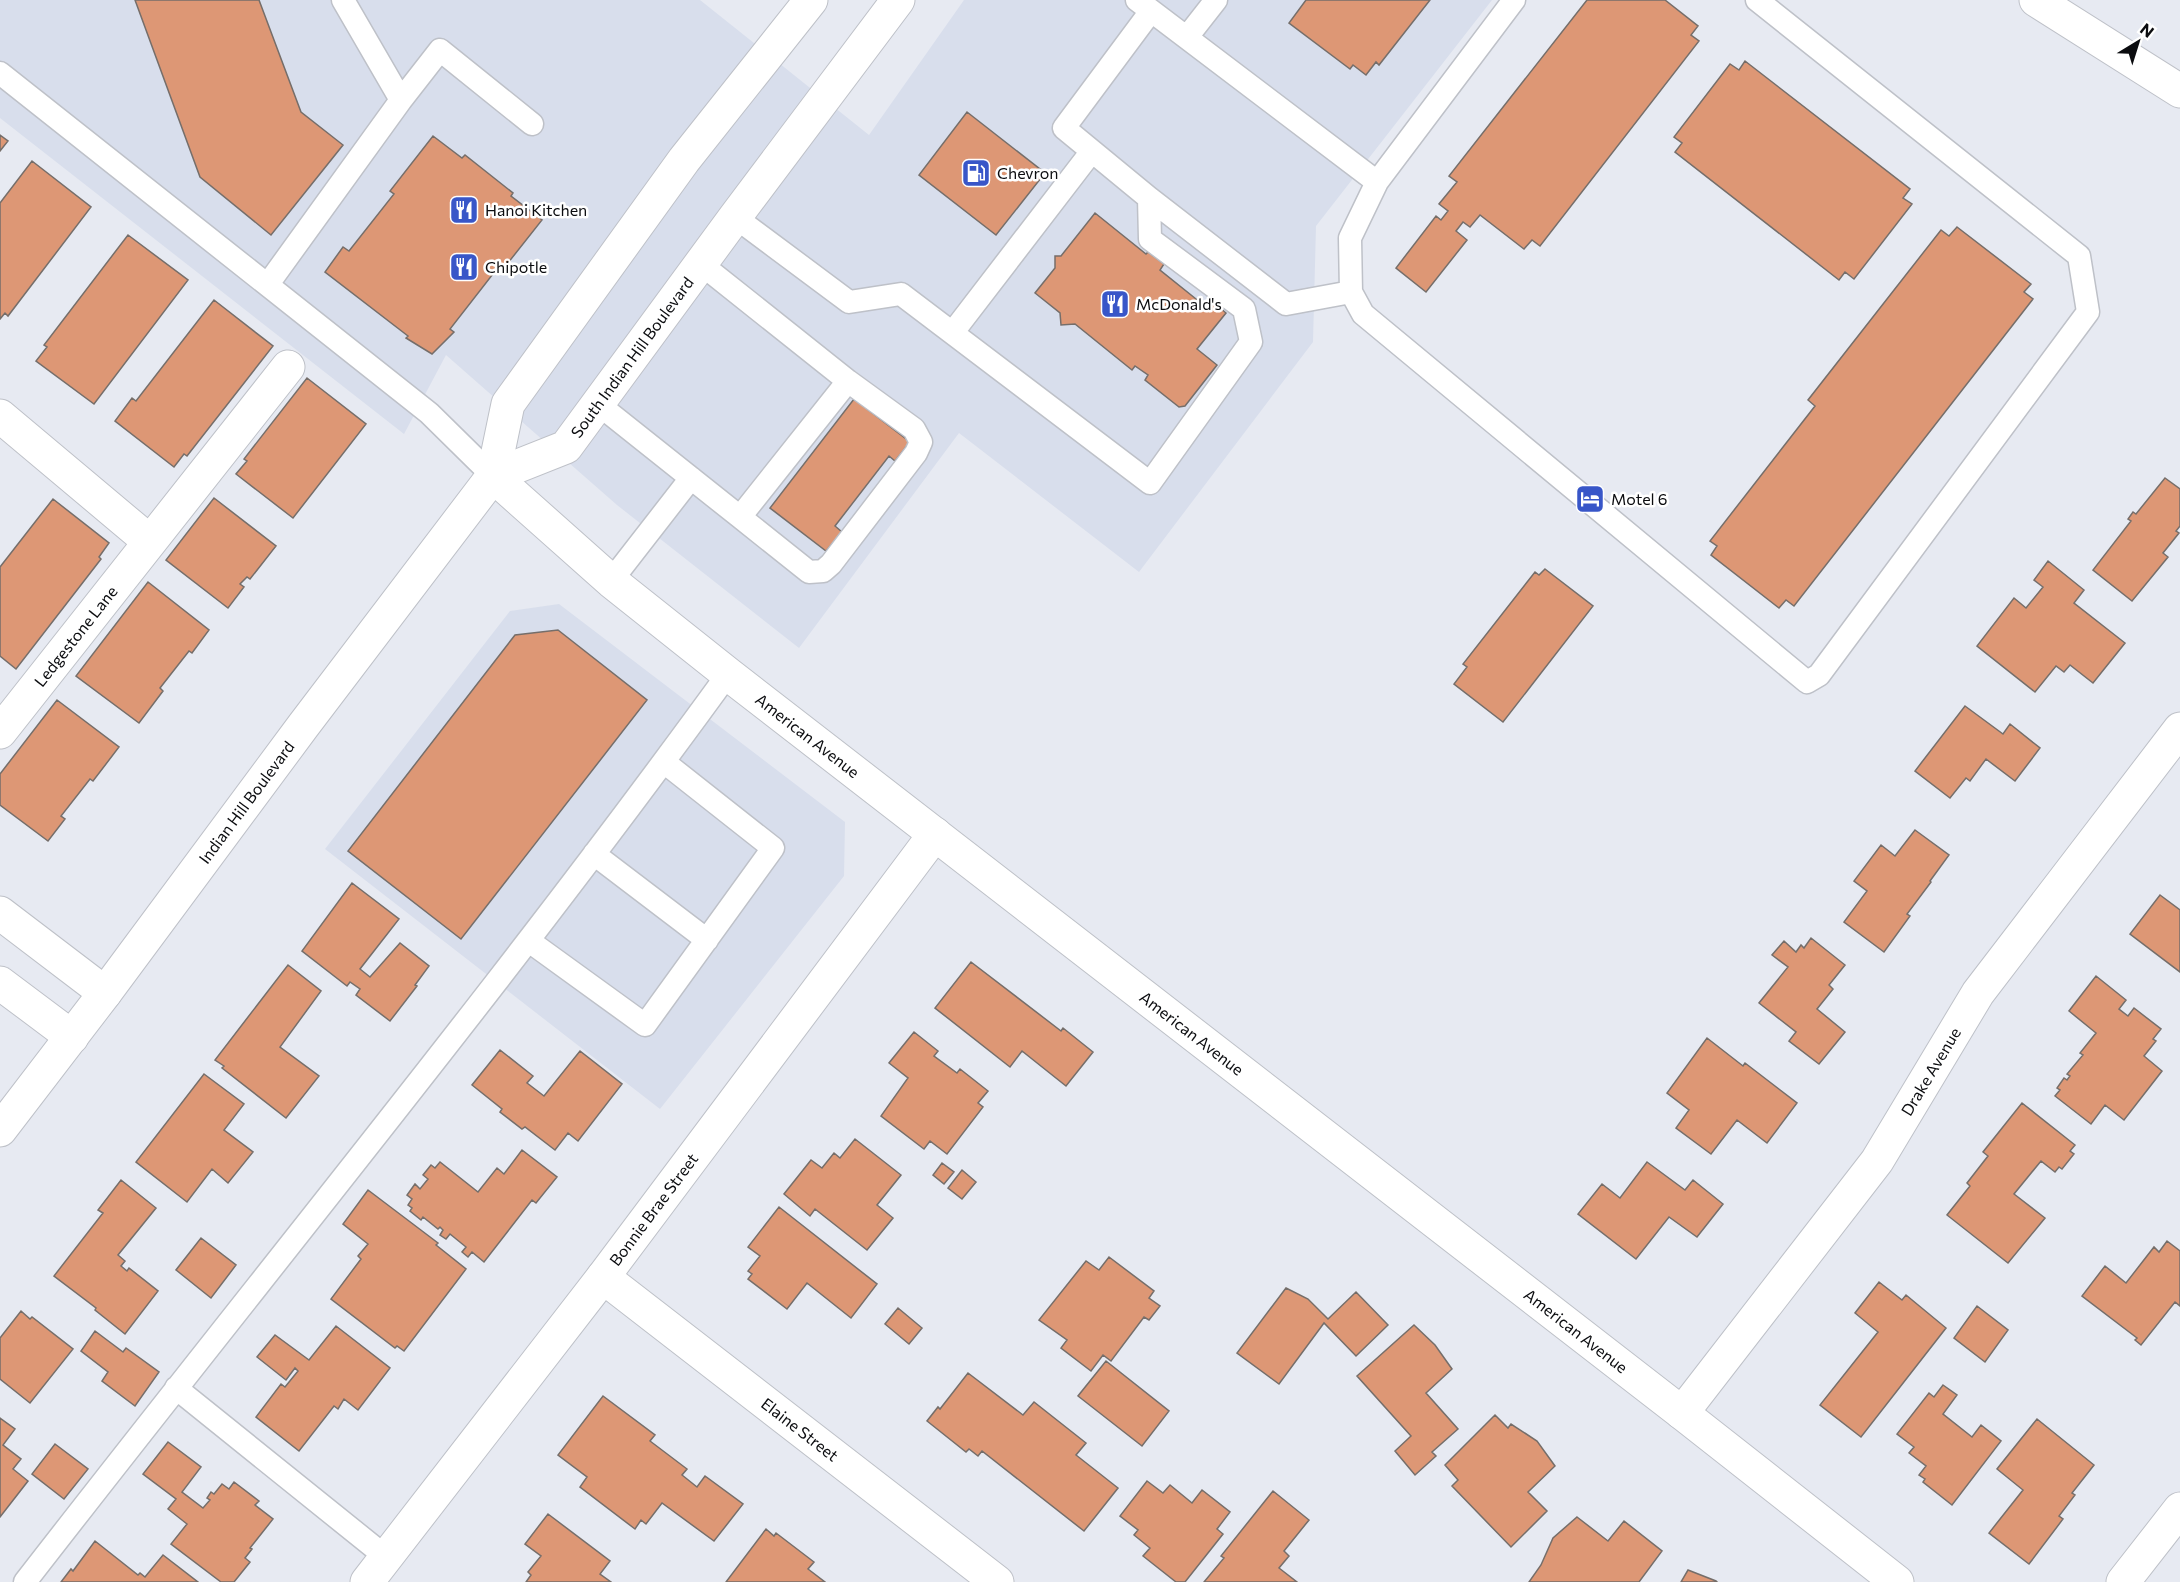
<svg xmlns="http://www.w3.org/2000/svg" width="2180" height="1582" font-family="Commissioner,sans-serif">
<rect width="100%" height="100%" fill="#e7eaf2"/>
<!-- built -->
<path fill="#d8deec" d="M0 0H700L869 135 964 0H1492L1316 226 1313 342 1139 572 959 433 799 648 617 505 446 355 404 434 0 118Z
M559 604 845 822 844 876 660 1109 325 849 510 611Z"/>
<!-- building -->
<path fill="#dd9775" stroke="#756e6a" stroke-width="1.5" d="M135 0H259L301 112 343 145 271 235 200 177Z
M1306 0H1430L1379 65 1376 62 1366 75 1353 65 1350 69 1289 23Z
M1587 0H1665L1698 26 1691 35 1699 41 1540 246 1532 240 1524 249 1480 215 1470 227 1463 222 1456 231 1467 240 1426 292 1396 268 1436 216 1441 220 1448 211 1439 204 1457 182 1449 176Z
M1745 61 1910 189 1903 198 1912 204 1854 279 1845 272 1839 280 1675 152 1682 143 1674 137 1730 64 1739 70Z
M967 112 1045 173 996 235 919 175Z
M0 135 8 141 0 151Z
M433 136 462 158 465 155 513 193 511 196 542 220 500 273 496 270 450 329 454 332 432 354 406 338 408 336 325 272 343 247 349 251 394 194 390 191Z
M32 161 91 207 8 316 5 313 0 319V203Z
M1095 213 1146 254 1148 252 1164 264 1160 270 1206 307 1211 300 1226 313 1197 349 1217 365 1185 406 1179 407 1145 380 1148 375 1135 366 1132 370 1075 324 1061 325 1060 313 1035 293 1055 268V256H1061Z
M1957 227 2031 284 2024 292 2033 299 1794 606 1786 600 1779 608 1711 555 1717 546 1710 541 1815 406 1808 400 1941 230 1949 236Z
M128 235 188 280 94 404 36 361 47 347 44 345Z
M214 300 273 346 187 456 184 454 174 467 115 421 132 398 136 401Z
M307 378 366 424 293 518 236 474 247 461 244 459Z
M854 399 910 442 895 461 889 456 835 526 842 532 826 551 770 508Z
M2165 478 2180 489V526L2176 531 2179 533 2163 553 2168 557 2132 601 2093 570 2131 521 2128 519 2133 512 2136 514Z
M214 498 276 546 250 579 247 577 240 584 244 587 228 608 166 560Z
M53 499 109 543 99 557 101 559 16 669 0 656V567Z
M2048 561 2084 590 2074 603 2125 643 2093 683 2070 665 2064 672 2056 666 2035 692 1977 646 2014 598 2026 608 2043 587 2034 580Z
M1545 569 1593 606 1503 722 1454 684 1467 667 1463 664 1535 572 1539 575Z
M148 582 209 630 192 653 189 651 160 688 163 691 139 723 76 676Z
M558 630 647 700 461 939 348 851 515 635Z
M57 700 119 747 93 781 90 779 61 816 65 819 48 841 0 805V774Z
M1965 706 2003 734 2010 724 2040 748 2015 781 1986 759 1970 781 1966 778 1950 798 1915 771Z
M1915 830 1949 855 1930 881 1931 882 1907 914 1910 916 1884 952 1844 922 1867 891 1854 881 1881 845 1895 856Z
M352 883 399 919 360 969 370 977 400 943 429 966 415 985 417 986 390 1021 356 995 360 989 350 982 347 986 302 951Z
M2160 895 2180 910V972L2130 934Z
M1811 938 1845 965 1829 985 1833 989 1817 1009 1845 1032 1819 1064 1789 1041 1796 1032 1759 1003 1788 967 1772 955 1784 941 1796 952 1801 945 1804 948Z
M971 962 1061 1031 1063 1028 1093 1052 1066 1086 1022 1051 1010 1067 935 1008Z
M288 965 321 991 280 1047 319 1076 286 1118 222 1068 224 1066 215 1060Z
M2096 976 2126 1000 2119 1009 2128 1016 2134 1008 2161 1029 2153 1039 2156 1041 2144 1056 2162 1071 2124 1120 2105 1105 2091 1124 2055 1096 2060 1090 2057 1088 2064 1078 2067 1080 2070 1076 2067 1074 2083 1055 2080 1053 2096 1033 2069 1011Z
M914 1032 938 1051 934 1056 957 1073 960 1069 988 1091 978 1103 983 1107 947 1154 930 1141 924 1149 881 1116 908 1078 889 1063Z
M1707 1038 1743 1066 1745 1063 1797 1103 1767 1143 1737 1120 1711 1154 1676 1128 1689 1110 1667 1093Z
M500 1050 533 1076 527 1083 544 1096 580 1051 622 1084 578 1141 568 1133 555 1150 525 1127 522 1129 500 1112 502 1109 472 1085Z
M204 1074 244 1104 224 1130 253 1152 228 1183 212 1169 187 1202 136 1162Z
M2022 1103 2075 1145 2070 1151 2074 1154 2062 1169 2059 1167 2055 1172 2041 1161 2014 1194 2045 1218 2008 1263 1947 1215 1970 1186 1967 1183 1988 1156 1983 1152Z
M855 1139 901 1175 877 1205 893 1218 867 1250 815 1209 810 1216 784 1194 811 1160 822 1168 834 1153 840 1158Z
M522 1150 557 1177 536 1203 532 1200 484 1262 472 1252 468 1257 462 1252 466 1247 450 1234 446 1239 440 1235 443 1230 440 1227 438 1229 423 1217 421 1220 410 1211 412 1208 408 1205 412 1199 407 1195 415 1184 420 1189 428 1179 423 1175 431 1165 435 1168 440 1162 478 1192 497 1168 504 1174Z
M1647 1162 1685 1190 1693 1180 1723 1204 1697 1237 1669 1217 1636 1259 1578 1214 1602 1184 1620 1198Z
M942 1163 954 1172 944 1184 933 1175Z
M962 1170 976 1182 962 1199 948 1188Z
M121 1180 156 1208 118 1255 125 1261 121 1266 127 1271 129 1268 158 1291 125 1334 95 1310 96 1308 54 1276 103 1213 98 1210Z
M368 1190 438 1243 436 1245 466 1269 404 1351 397 1346 395 1348 331 1299 361 1259 358 1256 368 1244 343 1224Z
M779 1207 877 1284 851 1318 807 1283 787 1309 748 1279 752 1274 748 1271 760 1256 748 1247Z
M201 1238 236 1265 211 1298 176 1270Z
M2167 1241 2180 1251V1306L2175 1302 2141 1345 2135 1340 2137 1338 2082 1296 2105 1266 2126 1283 2154 1247 2159 1252Z
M1109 1257 1154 1291 1149 1298 1160 1306 1149 1320 1144 1317 1111 1361 1103 1355 1091 1371 1061 1348 1067 1340 1039 1320 1086 1261 1099 1270Z
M1879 1282 1902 1300 1906 1295 1946 1328 1861 1437 1820 1405 1878 1332 1855 1313Z
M1286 1288 1308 1299 1328 1319 1356 1292 1388 1325 1356 1356 1324 1323 1279 1384 1237 1353Z
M1977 1306 2008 1330 1985 1362 1954 1338Z
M898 1308 922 1328 909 1344 885 1324Z
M21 1311 30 1319 32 1317 73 1349 30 1403 0 1379V1338Z
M1414 1325 1435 1345 1452 1369 1426 1393 1458 1429 1432 1452 1436 1456 1415 1475 1395 1451 1411 1436 1357 1376Z
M336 1326 390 1368 358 1410 344 1399 338 1409 334 1406 299 1451 256 1417 281 1384 285 1387 298 1371 295 1368 286 1380 257 1357 275 1335 309 1360Z
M95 1331 123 1352 126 1348 159 1372 135 1406 102 1381 108 1372 81 1351Z
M1106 1361 1169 1411 1142 1446 1078 1396Z
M968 1373 1023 1415 1034 1402 1086 1443 1076 1455 1118 1488 1084 1531 982 1451 978 1456 969 1449 966 1452 927 1421 938 1407 940 1409Z
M1943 1385 1957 1395 1943 1414 1972 1437 1981 1425 2001 1441 1952 1505 1923 1482 1925 1479 1919 1475 1926 1466 1909 1453 1914 1447 1897 1434 1929 1393 1934 1397Z
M603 1396 655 1435 650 1441 687 1469 682 1475 697 1487 705 1476 743 1504 714 1541 662 1503 646 1524 641 1520 635 1529 580 1487 587 1477 558 1455Z
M1495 1415 1508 1428 1511 1424 1537 1441 1555 1466 1528 1492 1547 1511 1511 1547 1452 1486 1458 1480 1445 1465Z
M0 1418 15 1429 3 1445 21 1459 13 1469 28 1481 0 1517Z
M2037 1419 2094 1465 2072 1493 2075 1495 2059 1516 2063 1519 2029 1564 1989 1533 2023 1490 1997 1469Z
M168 1442 201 1467 182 1492 203 1508 210 1500 207 1498 211 1492 214 1494 222 1484 229 1489 234 1482 259 1501 255 1505 273 1519 250 1548 252 1549 245 1558 250 1562 234 1582H221L171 1544 187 1524 168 1509 176 1499 143 1474Z
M55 1444 88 1469 64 1499 32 1474Z
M1147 1481 1163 1493 1170 1485 1192 1503 1202 1490 1230 1512 1217 1529 1223 1534 1185 1582H1176L1143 1556 1150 1548 1134 1535 1138 1530 1120 1516Z
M1273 1491 1309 1520 1284 1551 1289 1556 1279 1568 1297 1582H1204L1224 1558 1221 1556Z
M548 1514 610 1561 600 1574 611 1582H526L531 1575 528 1572 541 1556 525 1544Z
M1577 1517 1608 1541 1624 1521 1662 1551 1639 1582H1529L1541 1565 1553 1538Z
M766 1529 774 1536 776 1533 814 1562 808 1569 825 1582H726Z
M95 1541 138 1575 140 1573 145 1577 163 1555 198 1582H61L71 1569 73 1571Z
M1688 1570 1716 1581 1717 1582H1681Z"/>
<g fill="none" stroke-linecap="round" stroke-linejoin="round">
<!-- lane casing -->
<g stroke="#bec1c8" stroke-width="25">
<path id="lane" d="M1137 0 1377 182
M1514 0 1377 182 1350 238 1351 292 1363 314 1807 682 1819 675 2088 312 2079 256 1757 0
M1187 37 1216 0
M0 73 429 413 493 476
M401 100 440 50 532 124
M1149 198 1286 304 1351 292
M735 217 849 302 901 294 1150 483 1251 342 1244 309 1150 239 1149 198 1064 128 1151 11
M268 284 401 100 343 0
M953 332 1092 151
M598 404 740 517 848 381 701 264
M740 517 809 572 823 571 831 564 916 453 921 442 914 429 848 381
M611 581 691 478
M594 854 707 940
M529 941 645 1025 773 848 664 762
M176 1388 386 1557
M25 1582C259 1280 503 984 728 674"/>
</g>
<!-- street casing -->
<g stroke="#bec1c8" stroke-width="35">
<g id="street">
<path d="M0 416 149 541"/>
<path id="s1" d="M0 732 288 367"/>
<path d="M0 913 105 993"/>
<path d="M0 983 72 1037"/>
<path id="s2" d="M603 1277 997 1582"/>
<path id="s3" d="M1682 1413 1877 1161 1978 993 2180 729"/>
<path id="s4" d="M367 1582 603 1277 935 834"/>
<path d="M2123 1582 2180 1509"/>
</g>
</g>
<!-- secondary casing -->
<g stroke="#bec1c8" stroke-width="35">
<g id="secondary">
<path id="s5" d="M493 476 611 581 728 674 1682 1413 1897 1582"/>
</g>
</g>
<!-- primary casing -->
<g stroke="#bec1c8" stroke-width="35">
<g id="primary">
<path id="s6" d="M493 476 566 447 735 217 898 0"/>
<path id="s7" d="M0 1130 105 993 303 726 493 476 508 404 684 160 811 0"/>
</g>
</g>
<!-- highway casing -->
<g stroke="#bec1c8" stroke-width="35">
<path id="highway" d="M2036 0 2180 91"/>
</g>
<!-- lane -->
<use href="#lane" stroke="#fff" stroke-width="22"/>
<!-- street -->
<use href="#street" stroke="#fff" stroke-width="33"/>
<!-- secondary -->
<use href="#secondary" stroke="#fff" stroke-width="33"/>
<!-- primary -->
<use href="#primary" stroke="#fff" stroke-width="33"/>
<!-- highway -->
<use href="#highway" stroke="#fff" stroke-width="33"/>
</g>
<!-- icons -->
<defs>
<g id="fuel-square" transform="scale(1.5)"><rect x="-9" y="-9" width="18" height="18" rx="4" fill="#3856c8" stroke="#fff"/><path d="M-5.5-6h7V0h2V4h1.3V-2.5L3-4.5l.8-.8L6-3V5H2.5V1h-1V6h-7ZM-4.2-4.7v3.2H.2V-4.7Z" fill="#fff"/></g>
<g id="restaurant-square" transform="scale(1.5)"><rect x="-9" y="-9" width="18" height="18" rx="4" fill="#3856c8" stroke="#fff"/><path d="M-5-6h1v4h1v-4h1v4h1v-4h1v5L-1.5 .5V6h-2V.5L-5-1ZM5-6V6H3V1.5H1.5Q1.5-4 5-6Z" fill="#fff"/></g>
<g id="hotel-square" transform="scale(1.5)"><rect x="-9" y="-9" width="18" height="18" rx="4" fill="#3856c8" stroke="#fff"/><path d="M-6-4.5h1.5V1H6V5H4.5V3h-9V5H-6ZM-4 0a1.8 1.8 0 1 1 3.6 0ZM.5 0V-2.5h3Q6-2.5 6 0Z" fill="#fff"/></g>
</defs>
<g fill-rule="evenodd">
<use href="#fuel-square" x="976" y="173"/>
<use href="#restaurant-square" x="464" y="210"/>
<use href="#restaurant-square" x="464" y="267"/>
<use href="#restaurant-square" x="1115" y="304"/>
<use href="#hotel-square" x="1590" y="499"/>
</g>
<g text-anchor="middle" stroke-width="5" stroke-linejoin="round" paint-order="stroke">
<!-- poi labels -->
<g font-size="16" fill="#0b0c0f" stroke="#fff" text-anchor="start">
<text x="997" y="179">Chevron</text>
<text x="485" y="216">Hanoi Kitchen</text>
<text x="485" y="273">Chipotle</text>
<text x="1136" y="310">McDonald's</text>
<text x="1611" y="505">Motel 6</text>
</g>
<!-- street labels -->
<g font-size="16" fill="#0b0c0f" stroke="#fff">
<text dy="6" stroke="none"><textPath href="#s6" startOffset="190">South Indian Hill Boulevard</textPath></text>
<text dy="6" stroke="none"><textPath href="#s1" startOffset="122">Ledgestone Lane</textPath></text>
<text dy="6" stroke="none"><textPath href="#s5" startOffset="408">American Avenue</textPath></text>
<text dy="6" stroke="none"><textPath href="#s7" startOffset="410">Indian Hill Boulevard</textPath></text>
<text dy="6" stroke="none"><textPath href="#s5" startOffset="894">American Avenue</textPath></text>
<text dy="6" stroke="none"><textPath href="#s3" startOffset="423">Drake Avenue</textPath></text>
<text dy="6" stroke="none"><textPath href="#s4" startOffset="470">Bonnie Brae Street</textPath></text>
<text dy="6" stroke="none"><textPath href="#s5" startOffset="1380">American Avenue</textPath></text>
<text dy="6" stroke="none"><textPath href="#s2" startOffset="249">Elaine Street</textPath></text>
</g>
</g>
<!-- north arrow -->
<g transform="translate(2138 42) rotate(38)" stroke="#ffffff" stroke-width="4.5" paint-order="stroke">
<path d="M0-4.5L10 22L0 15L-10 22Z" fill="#0b0c0f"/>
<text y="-9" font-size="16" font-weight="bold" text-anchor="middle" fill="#0b0c0f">N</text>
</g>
</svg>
